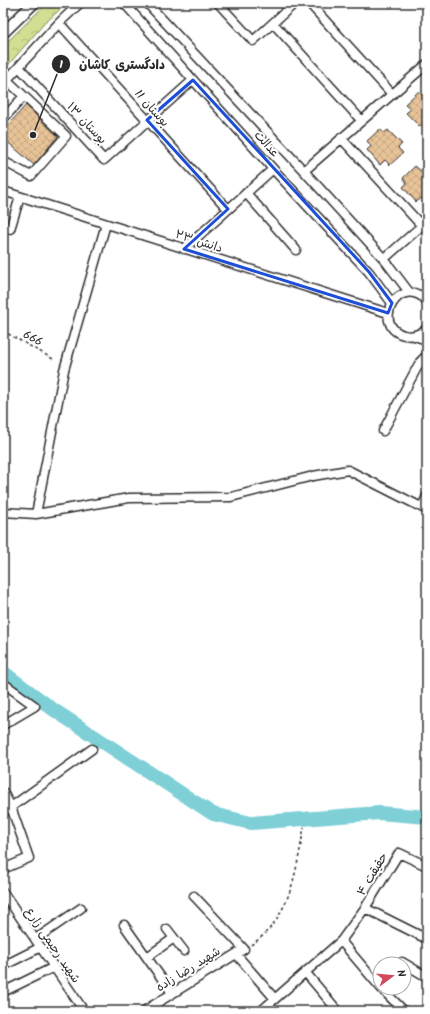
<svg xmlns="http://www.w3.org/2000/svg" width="430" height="1014" font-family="Kalam,'Playpen Sans Arabic',sans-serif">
<defs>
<pattern id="park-crowns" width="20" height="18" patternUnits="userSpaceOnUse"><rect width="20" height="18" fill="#d2de91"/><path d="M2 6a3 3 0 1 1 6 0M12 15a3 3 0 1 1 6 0" fill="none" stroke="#b4bf7d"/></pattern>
<pattern id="building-cross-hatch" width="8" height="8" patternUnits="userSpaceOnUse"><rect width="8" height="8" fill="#e8c398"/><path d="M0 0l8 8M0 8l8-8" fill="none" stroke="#c7a883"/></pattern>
</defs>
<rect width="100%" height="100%" fill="#fff"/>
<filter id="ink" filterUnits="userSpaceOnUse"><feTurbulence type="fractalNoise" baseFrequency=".025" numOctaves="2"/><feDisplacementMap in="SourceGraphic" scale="8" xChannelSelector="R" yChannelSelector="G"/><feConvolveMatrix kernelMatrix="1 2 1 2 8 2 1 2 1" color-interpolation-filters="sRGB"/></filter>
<g filter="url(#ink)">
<!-- park -->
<path fill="url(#park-crowns)" stroke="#7e845e" d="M47 3H67L43 25 3 71V46Z"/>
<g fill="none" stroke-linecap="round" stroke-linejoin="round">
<!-- river -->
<path stroke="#7ecfd6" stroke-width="14" d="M3 672 54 710 213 814 251 823 379 813 427 817"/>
</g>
<!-- building -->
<path fill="url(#building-cross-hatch)" stroke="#2b2b2b" d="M419 91 424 97 427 94V120L420 127 406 113 411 109 405 104Z
M26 105 58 136 34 165 3 138V131Z
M380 129 384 133 388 130 402 144 398 148 403 153 390 165 385 160 380 165 367 150 371 146 367 141Z
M415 166 421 171 427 166V206L421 198 416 202 403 187 407 183 403 178Z"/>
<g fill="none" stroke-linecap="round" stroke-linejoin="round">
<!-- minor casing -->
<g stroke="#2b2b2b" stroke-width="11">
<path id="minor" d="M124 3 273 169 369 272 392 303
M147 3 304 171 384 259 409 292
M218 3 253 41 295 3
M309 3 392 94
M59 23 228 209
M273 23 361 120
M19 67 104 160 193 80
M3 84 59 23 80 3
M3 119 24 96
M341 138 422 226
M3 161 31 176 66 136 7 80
M304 171 427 64
M3 191 388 313
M246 193 296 250
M10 229 20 197
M184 249 273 169
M384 259 427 221
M427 301C399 272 370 326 404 335 413 337 421 334 427 328
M414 336 427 340
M383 431 420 362 427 355
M422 507 427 496
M3 512 36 514 129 498 231 497 313 476 348 470 427 510
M36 514 64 370 106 224
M3 683 35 706 3 725
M3 792 11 807 29 858 3 869
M3 811 11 807 92 749
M3 892 84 1011
M365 908 427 939
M124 925 172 993
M167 929 184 951
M36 939 81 908
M341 941 380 987
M236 954 275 999
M147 957 174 938
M402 962 427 977
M3 966 41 947
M306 973 338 1011
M381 988 404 1011
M3 992 54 967
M144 1011 244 949 194 896
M261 1011 341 941 365 908 399 853 427 866"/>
</g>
<!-- major casing -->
<g stroke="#2b2b2b" stroke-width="13">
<path id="major" d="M3 33 34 3"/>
</g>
<!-- path -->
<path stroke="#2b2b2b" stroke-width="1.5" stroke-dasharray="3 3" stroke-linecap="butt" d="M3 331 55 360
M251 945C291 918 296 871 304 827"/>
<!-- minor -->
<use href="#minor" stroke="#fff" stroke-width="8"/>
<!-- major -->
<use href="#major" stroke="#fff" stroke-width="10"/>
</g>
</g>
<!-- marked area -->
<path fill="none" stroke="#1d4ed8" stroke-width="3" stroke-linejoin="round" d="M193 80 369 272 392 303 388 313 184 249 228 209 147 120Z"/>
<g text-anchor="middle" stroke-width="4" stroke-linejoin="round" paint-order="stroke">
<!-- street labels -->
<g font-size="12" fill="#2b2b2b" stroke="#fff">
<text transform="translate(152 108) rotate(48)" y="4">بوستان 11</text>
<text transform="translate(87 123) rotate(47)" y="4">بوستان ۱۳</text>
<text transform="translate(267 144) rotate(48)" y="4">عدالت</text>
<text transform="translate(199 241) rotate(18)" y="4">دانش ۲۳</text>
<text transform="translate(33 338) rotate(29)" y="4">666</text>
<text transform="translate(372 874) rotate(-59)" y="4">حقیقت ۴</text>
<text transform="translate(53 945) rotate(56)" y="4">شهید رحیمی زارع</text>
<text transform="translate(188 969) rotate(-32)" y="4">شهید رضا زاده</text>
</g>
</g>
<!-- callouts -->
<path fill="none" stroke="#2b2b2b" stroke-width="1.5" d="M33 135L61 64"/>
<g fill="#2b2b2b" stroke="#fff" stroke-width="1.5">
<circle cx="33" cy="135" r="4"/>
<circle cx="61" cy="64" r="10"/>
</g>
<g font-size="12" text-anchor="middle" font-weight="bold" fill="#fff">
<text x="61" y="68">1</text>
</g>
<g font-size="13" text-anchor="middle" font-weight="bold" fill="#2b2b2b" stroke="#fff" stroke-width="4" stroke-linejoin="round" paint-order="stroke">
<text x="122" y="69">دادگستری کاشان</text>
</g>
<!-- margin -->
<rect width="430" height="1014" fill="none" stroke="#fff" stroke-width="16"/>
<rect x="8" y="8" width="414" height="998" fill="none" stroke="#2b2b2b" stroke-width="1.5" filter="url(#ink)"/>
<!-- north arrow -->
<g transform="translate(392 976) rotate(74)"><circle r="19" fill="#ffffff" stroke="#aaaaaa"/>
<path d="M0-3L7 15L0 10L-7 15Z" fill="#d1495b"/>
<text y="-6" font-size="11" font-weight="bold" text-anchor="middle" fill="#2b2b2b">N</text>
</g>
</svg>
